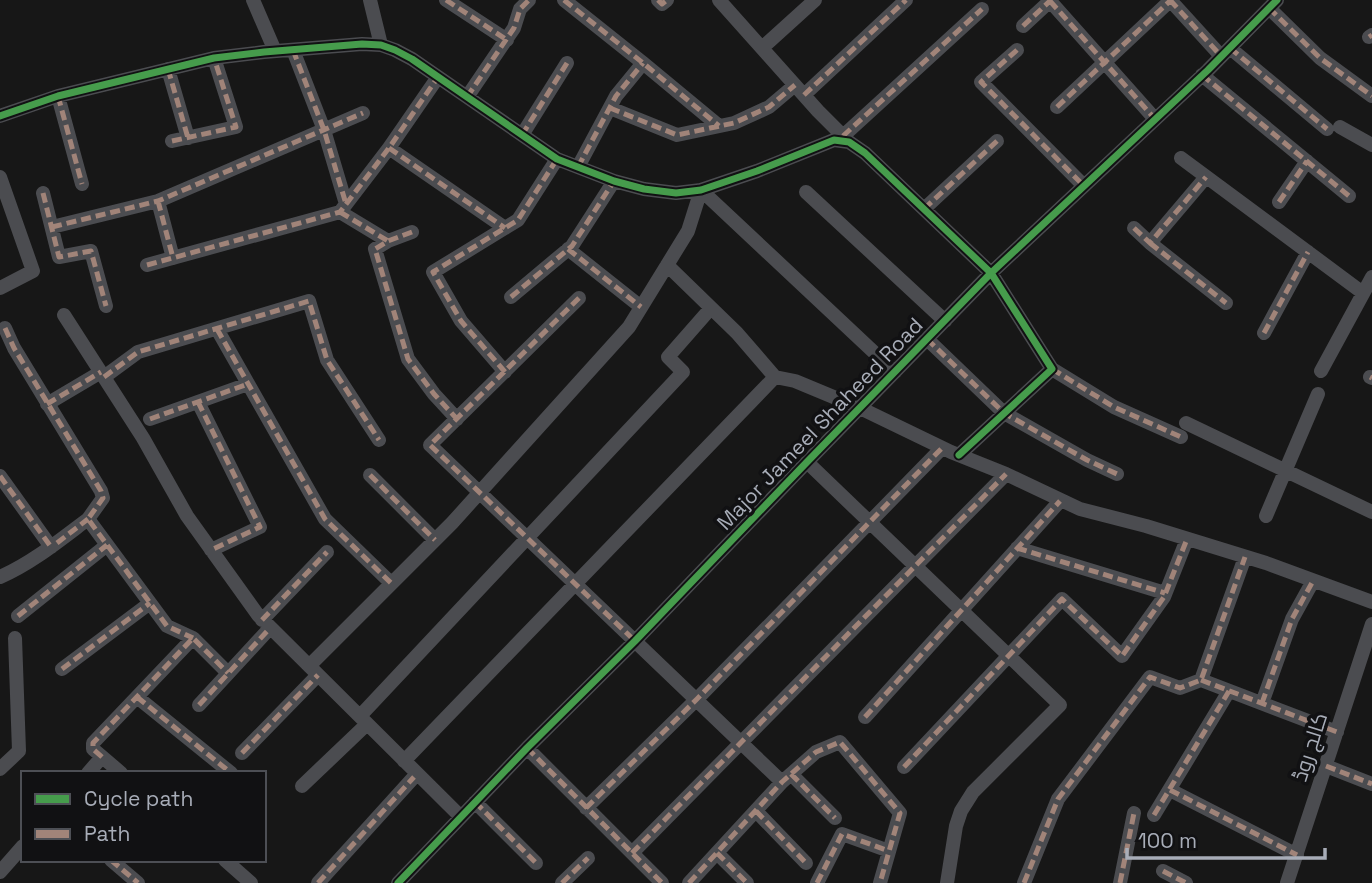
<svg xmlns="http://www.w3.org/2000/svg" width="1372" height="883" font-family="'Space Grotesk',Cairo,sans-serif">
<rect width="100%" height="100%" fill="#171717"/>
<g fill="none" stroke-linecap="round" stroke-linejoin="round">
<!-- minor -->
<path stroke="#4b4c50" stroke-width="14" d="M253 0 275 51
M370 0 381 45
M446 0 507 40
M564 0 643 63 719 126
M658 0 662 4 667 0
M719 0 818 111 849 142
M1170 0 1221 56
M1050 1 1155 119
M1269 8 1320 58 1372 96
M1023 26 1051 0
M1369 37 1372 35
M762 48 815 0
M1230 48 1327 129
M293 50 324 130 346 204
M1017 50 981 82 1084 186
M168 69 188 138
M1202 75 1349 196
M804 95 906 0
M58 96 82 184
M467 97 514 28 520 9 529 0
M1057 107 1171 0
M610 108 677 135 734 123 769 107 795 85
M0 116 58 96 214 58 264 52 362 44 381 45 395 50 412 59 557 159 614 181 644 189 676 193 701 190 757 171 834 140 849 142 865 153 991 273 1052 369 959 455
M1340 127 1372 145
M522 135 567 63
M843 136 982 9
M172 141 236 127 214 58
M389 148 505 228
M1181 158 1363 293
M578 167 616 96 643 63
M0 177 33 271 0 288
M806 192 945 321
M43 193 59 257 91 251 106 306
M158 201 173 258
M1279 202 1307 161
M924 209 997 141
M340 212 388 241
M52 227 158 201 363 113
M1134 228 1150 243 1206 177
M412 232 388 241 375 249 408 359 434 394 457 419
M1150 243 1226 303
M568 249 641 307
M147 265 340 212 389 148 438 77
M667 265 737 333 775 377
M511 297 572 246 614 181
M579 298 430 445 782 782
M64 315 143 438 187 516 258 615 461 817
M5 328 14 348 101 491 103 498 88 519 167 626 193 638
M217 329 325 519 391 583
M1264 333 1308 252
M927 339 1004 413 1087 460 1117 474
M1052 369 1114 407 1181 437
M1321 371 1372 277
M505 372 461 321 433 272 518 220 557 159
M104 377 138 352 309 301 327 360 379 440
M1370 377 1372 378
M198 402 260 527 211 550
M47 404 101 372
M150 419 248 384
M1186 423 1372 512
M807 462 1060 705 973 792 961 811 956 826 947 883
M370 475 435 540
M0 476 51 547
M1266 516 1318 394
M1017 548 1165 593
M0 577C32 563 60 540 88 519
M18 616 107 545
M262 620 327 552
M309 666 452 523 629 327 688 231 701 190 895 372
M62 669 150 603
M1201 680 1337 732
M137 697 231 773
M1262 703 1292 619 1313 581
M199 705 270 628
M360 716 683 372 668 357 711 308
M865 717 1060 501
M527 748 662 883
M242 753 318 675
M404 761 775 377 795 381 860 408 951 452 1006 474 1080 509 1146 526 1266 563 1372 602
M1326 766 1372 784
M904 767 1062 599 1122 656 1164 597 1187 539
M0 769 19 751 15 638
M88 773 102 757
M121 773 93 749V743L193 638 228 673
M791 774 835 818
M302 786 367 724
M1170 790 1297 855
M475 802 536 863
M586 808 697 699 942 448
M756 811 806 863
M1154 815 1229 691
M632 853 1006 474
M717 853 747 883
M111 860 138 883
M225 860 251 883
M1163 871 1186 883
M0 872 23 846
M318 883 414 777
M398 883 527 748 635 641 807 462 991 273 1208 70 1277 0
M562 883 588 858
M689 883 782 782 816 752 840 742 900 813 880 883
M817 883 842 834 889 851
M1024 883 1058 799 1150 677 1180 688 1201 680 1245 557
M1120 883 1134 813
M1287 883 1372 624"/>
<!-- quiet -->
<path stroke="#a18479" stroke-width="5" stroke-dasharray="10 5" stroke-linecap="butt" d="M446 0 507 40
M564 0 643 63 719 126
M658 0 662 4 667 0
M1170 0 1221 56
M1050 1 1155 119
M1269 8 1320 58 1372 96
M1023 26 1051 0
M1369 37 1372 35
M1230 48 1327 129
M293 50 324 130 346 204
M1017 50 981 82 1084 186
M168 69 188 138
M1202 75 1349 196
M804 95 906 0
M58 96 82 184
M467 97 514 28 520 9 529 0
M1057 107 1171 0
M610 108 677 135 734 123 769 107 795 85
M522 135 567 63
M843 136 982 9
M172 141 236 127 214 58
M389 148 505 228
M578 167 616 96 643 63
M43 193 59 257 91 251 106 306
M158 201 173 258
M1279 202 1307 161
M924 209 997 141
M340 212 388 241
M52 227 158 201 363 113
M1134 228 1150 243 1206 177
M412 232 388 241 375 249 408 359 434 394 457 419
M1150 243 1226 303
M568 249 641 307
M147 265 340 212 389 148 438 77
M511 297 572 246 614 181
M579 298 430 445 635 641
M5 328 14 348 101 491 103 498 88 519 167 626 193 638
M217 329 325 519 391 583
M1264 333 1308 252
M927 339 1004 413 1087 460 1117 474
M1052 369 1114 407 1181 437
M505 372 461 321 433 272 518 220 557 159
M104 377 138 352 309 301 327 360 379 440
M1370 377 1372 378
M198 402 260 527 211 550
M47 404 101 372
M150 419 248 384
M370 475 435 540
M0 476 51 547
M57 543 88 519
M1017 548 1165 593
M18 616 107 545
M262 620 327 552
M62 669 150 603
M1201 680 1337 732
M137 697 231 773
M1262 703 1292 619 1313 581
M199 705 270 628
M865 717 1060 501
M527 748 662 883
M242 753 318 675
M102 757 93 749V743L193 638 228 673
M1326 766 1372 784
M904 767 1062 599 1122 656 1164 597 1187 539
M791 774 835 818
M1170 790 1297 855
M475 802 536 863
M586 808 697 699 942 448
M756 811 806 863
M1154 815 1229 691
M632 853 1006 474
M717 853 747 883
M111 860 138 883
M1163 871 1186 883
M318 883 414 777
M562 883 588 858
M689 883 782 782 816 752 840 742 900 813 880 883
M817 883 842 834 889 851
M1024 883 1058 799 1150 677 1180 688 1201 680 1245 557
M1120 883 1134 813"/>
<!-- cycleway casing -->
<g stroke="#111113" stroke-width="11">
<path id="cycleway" d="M0 116 58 96 214 58 264 52 362 44 381 45 395 50 412 59 557 159 614 181 644 189 676 193 701 190 757 171 834 140 849 142 865 153 991 273 1052 369 959 455
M398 883 527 748 635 641 807 462 991 273 1208 70 1277 0"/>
</g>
<!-- cycleway -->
<use href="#cycleway" stroke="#469c4c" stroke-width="7"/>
</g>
<g text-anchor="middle" stroke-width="7" stroke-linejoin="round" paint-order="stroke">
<!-- street labels -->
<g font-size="21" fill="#a8adb8" stroke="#111113">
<text transform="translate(820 424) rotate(-46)" y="7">Major Jameel Shaheed Road</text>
<text transform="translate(1310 747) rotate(-72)" y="7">کالج روڈ</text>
</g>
</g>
<!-- legend -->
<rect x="21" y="771" width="245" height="91" fill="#111113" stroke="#4d4f55" stroke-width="2"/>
<rect x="35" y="794" width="35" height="10" fill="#469c4c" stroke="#4d4f55" stroke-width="2"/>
<text x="84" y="806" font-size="21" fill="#a8adb8">Cycle path</text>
<rect x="35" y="829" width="35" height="10" fill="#a18479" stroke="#4d4f55" stroke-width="2"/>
<text x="84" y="841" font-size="21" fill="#a8adb8">Path</text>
<!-- scale -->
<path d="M1127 848v10h198v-10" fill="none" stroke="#a8adb8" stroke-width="3.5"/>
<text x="1138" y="848" font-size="21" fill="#a8adb8" stroke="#111113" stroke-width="5" paint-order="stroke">100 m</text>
</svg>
